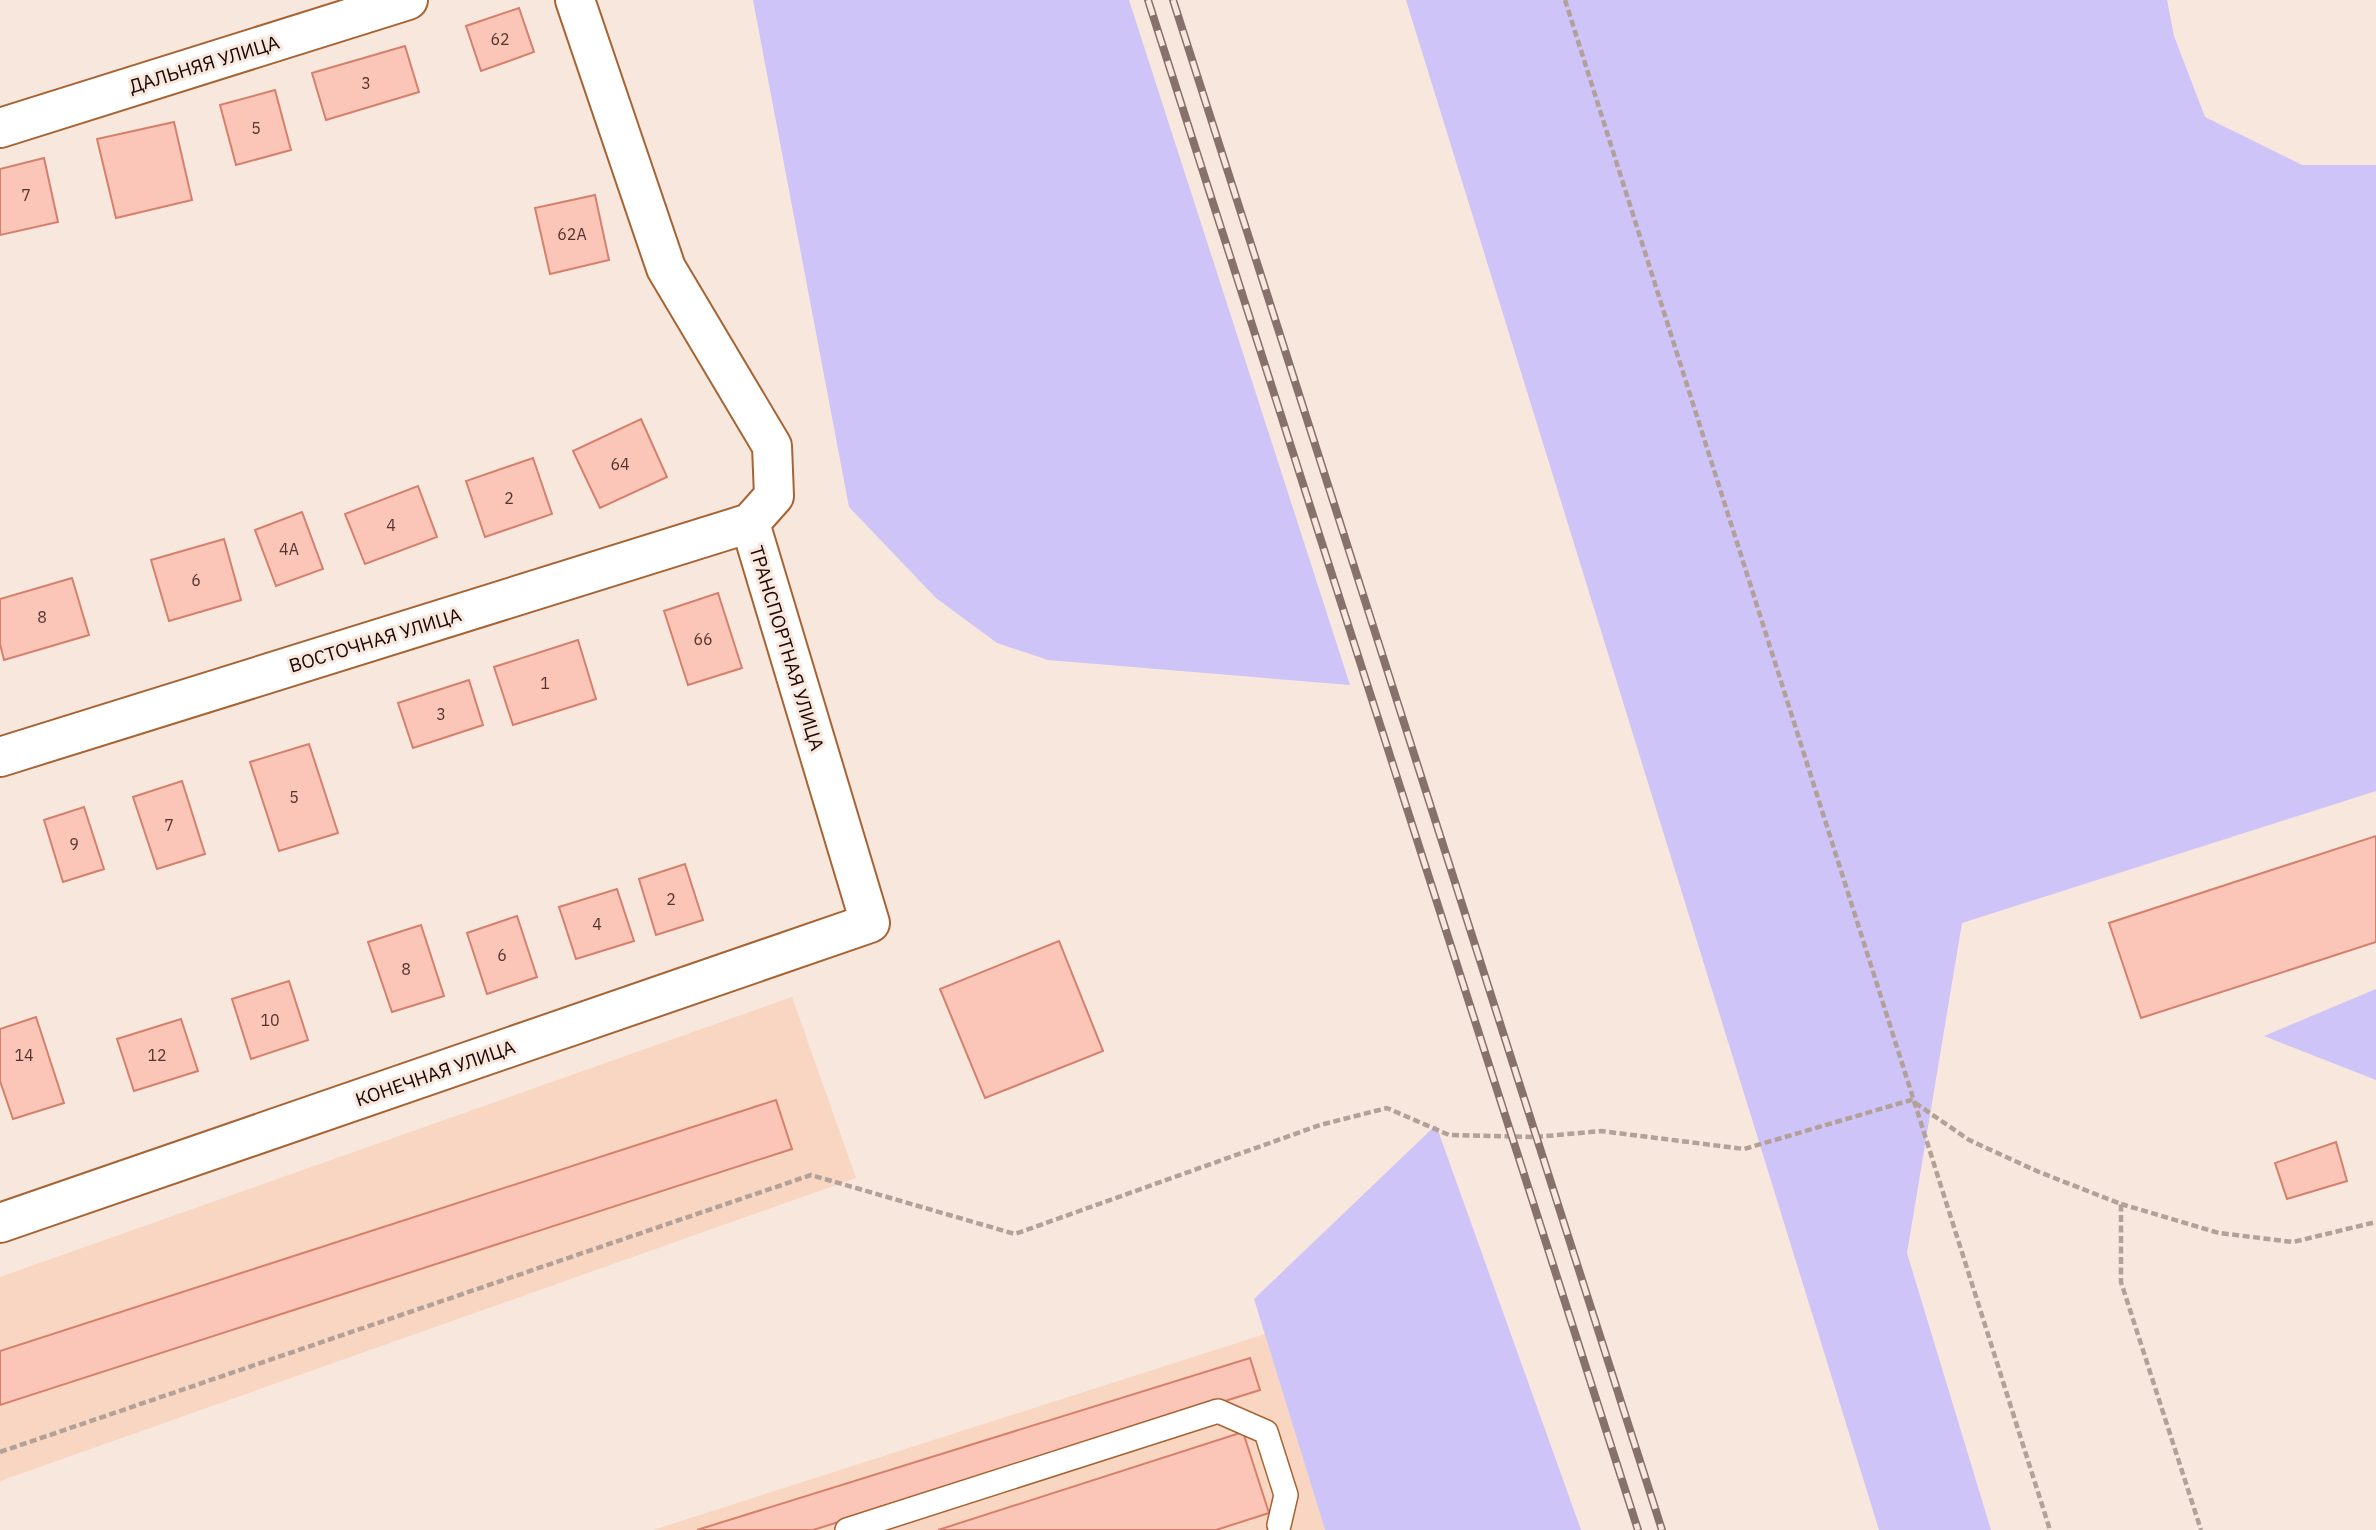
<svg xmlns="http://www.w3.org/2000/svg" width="2376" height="1530" font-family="'IBM Plex Sans',sans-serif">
<rect width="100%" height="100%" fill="#f7e7dd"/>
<!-- built -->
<path fill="#f8d6c1" d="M792 997 856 1178 0 1481V1277Z
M1265 1334 1325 1530H653Z"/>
<!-- green -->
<path fill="#cec4f7" d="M753 0H1129L1350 685 1048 660 997 643 936 598 849 507Z
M1406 0H2167L2174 36 2205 117 2302 165H2376V791L1962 923 1907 1253 1991 1530H1879Z
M2376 989V1080L2264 1036Z
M1436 1125 1581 1530H1325L1254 1299Z"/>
<!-- building -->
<path fill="#fbc5b7" stroke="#d5806c" stroke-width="2" d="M519 8 534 52 481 71 466 26Z
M405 46 419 92 326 120 312 73Z
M275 90 291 150 236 165 220 105Z
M174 122 192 200 116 218 97 139Z
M44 158 58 222 0 235V169Z
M595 195 609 260 550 274 535 208Z
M641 419 667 477 600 508 573 451Z
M533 458 552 514 485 537 466 481Z
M418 486 437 537 365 564 345 514Z
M302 512 323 569 276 586 255 530Z
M224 539 241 600 169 621 151 560Z
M72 578 89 635 4 660 0 644V599Z
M718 593 742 668 688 685 664 611Z
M578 640 596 699 513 725 494 667Z
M469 680 483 725 413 748 398 703Z
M309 744 338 833 279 851 250 762Z
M182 781 205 854 157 869 133 797Z
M84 807 104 869 63 882 44 820Z
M2376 836V942L2141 1018 2109 923Z
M685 864 703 920 656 935 639 879Z
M617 889 634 941 576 959 559 907Z
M517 916 537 977 487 994 467 933Z
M421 925 444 996 392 1012 368 942Z
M1059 941 1103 1051 985 1098 940 989Z
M289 981 308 1040 251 1059 232 999Z
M36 1017 64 1103 13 1119 0 1081V1029Z
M181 1019 198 1071 134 1091 117 1039Z
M776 1100 792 1149 0 1405V1351Z
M2336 1142 2347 1181 2287 1199 2275 1163Z
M1250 1358 1260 1390 813 1530H697Z
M1243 1432 1269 1513 1216 1530H938Z"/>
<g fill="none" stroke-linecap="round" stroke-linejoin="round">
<!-- lane casing -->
<g stroke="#a86332" stroke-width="26">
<path id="lane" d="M847 1530 1218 1411 1266 1432 1286 1495 1279 1525"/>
</g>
<!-- street casing -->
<g stroke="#a86332" stroke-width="42">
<path id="street" d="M0 128 408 0
M0 757 750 523
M0 1223 870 923 750 523 774 496 772 446 666 268 575 0"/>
</g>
<!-- path -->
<path stroke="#b3a098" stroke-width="4.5" stroke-dasharray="7 3.5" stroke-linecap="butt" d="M1565 0 2050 1530
M2121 1204 2219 1233 2293 1242 2376 1222
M0 1452 811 1175 1015 1234 1320 1125 1387 1108 1449 1135 1536 1137 1601 1131 1744 1149 1911 1100 1969 1140 2039 1172 2121 1204V1282L2201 1530"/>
<!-- lane -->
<use href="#lane" stroke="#fff" stroke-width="23"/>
<!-- street -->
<use href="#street" stroke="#fff" stroke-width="38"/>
<!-- rail casing -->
<g stroke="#86726b" stroke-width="8">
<path id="rail" d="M1148 0 1638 1530
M1173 0 1662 1530"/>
</g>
<!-- rail -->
<use href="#rail" stroke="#f7e7dd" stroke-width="5" stroke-dasharray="16" stroke-linecap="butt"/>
</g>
<g text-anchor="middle" stroke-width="6" stroke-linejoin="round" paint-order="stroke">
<!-- number labels -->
<g font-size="16" fill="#54342e">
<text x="500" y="45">62</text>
<text x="366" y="89">3</text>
<text x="256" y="134">5</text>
<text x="26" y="201">7</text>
<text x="572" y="240">62А</text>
<text x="620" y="470">64</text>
<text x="509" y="504">2</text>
<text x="391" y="531">4</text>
<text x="289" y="555">4А</text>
<text x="196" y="586">6</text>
<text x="42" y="623">8</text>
<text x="703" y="645">66</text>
<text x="545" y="689">1</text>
<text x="441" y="720">3</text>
<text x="294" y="803">5</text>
<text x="169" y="831">7</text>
<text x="74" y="850">9</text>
<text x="671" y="905">2</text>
<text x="597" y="930">4</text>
<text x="502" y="961">6</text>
<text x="406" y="975">8</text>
<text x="270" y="1026">10</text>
<text x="24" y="1061">14</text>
<text x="157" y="1061">12</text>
</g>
<!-- street labels -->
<g font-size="19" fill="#1c0400" stroke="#f7e7dd">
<text transform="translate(204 64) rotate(-17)" y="7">ДАЛЬНЯЯ УЛИЦА</text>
<text transform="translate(375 640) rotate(-17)" y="7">ВОСТОЧНАЯ УЛИЦА</text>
<text transform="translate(787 648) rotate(73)" y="7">ТРАНСПОРТНАЯ УЛИЦА</text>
<text transform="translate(435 1073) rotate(-19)" y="7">КОНЕЧНАЯ УЛИЦА</text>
</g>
</g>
</svg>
